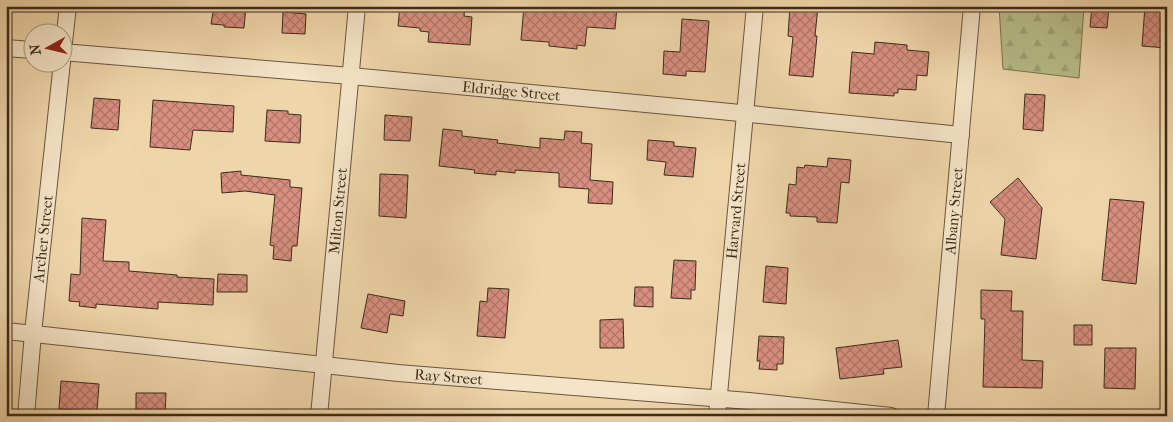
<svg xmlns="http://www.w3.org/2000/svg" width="1173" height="422" font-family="'IM FELL French Canon',serif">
<defs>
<pattern id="forest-firs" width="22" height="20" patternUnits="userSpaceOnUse" patternTransform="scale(1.25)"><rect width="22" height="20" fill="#b7be8a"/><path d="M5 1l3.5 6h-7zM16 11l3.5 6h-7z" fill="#9ea376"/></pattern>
<pattern id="building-cross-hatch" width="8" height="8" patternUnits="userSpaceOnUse" patternTransform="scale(1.25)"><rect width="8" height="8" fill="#d88f80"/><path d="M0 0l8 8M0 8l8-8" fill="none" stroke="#b07568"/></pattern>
</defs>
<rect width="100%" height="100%" fill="#efd6aa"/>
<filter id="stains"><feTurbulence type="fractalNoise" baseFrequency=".004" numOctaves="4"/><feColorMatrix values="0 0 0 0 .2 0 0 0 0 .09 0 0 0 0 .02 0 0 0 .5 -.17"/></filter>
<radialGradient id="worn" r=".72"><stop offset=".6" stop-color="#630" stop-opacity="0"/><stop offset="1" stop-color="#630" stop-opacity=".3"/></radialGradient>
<!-- forest -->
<path fill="url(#forest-firs)" stroke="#7a7452" d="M999 6H1084L1079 78 1003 69Z"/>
<!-- building -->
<path fill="url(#building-cross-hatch)" stroke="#3d2b19" d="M214 6H246L244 28 224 27V25L211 24Z
M400 6H465L464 16 472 17 470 45 428 42 429 32 420 31V28L398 26Z
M524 6H537L595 11V6L617 7 615 29 587 27 585 46 577 45V49L549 46V42L521 40Z
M790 6H818L815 36H817L813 77 789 75 793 37 788 36Z
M1092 6H1109L1107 28 1090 27Z
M1145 6H1167V48L1142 46Z
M283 12 306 14 305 34 282 33Z
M682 19 709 21 705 72 686 71V76L663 74 664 51 680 52Z
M875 42 907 45V50L929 52 927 76 917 75 916 90 898 89V93H894V96L849 93 852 52 874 54Z
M1025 94 1045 95 1043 131 1023 129Z
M94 98 120 100 118 130 91 128Z
M153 100 234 106 233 132 193 130 190 150 150 147Z
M267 110 288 111V114L301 115 300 143 265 141Z
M385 115 412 117 410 141 384 140Z
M443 129 462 131V136L498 140 497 143 540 148V138L564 140 565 131 582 132 581 143 592 144 590 180 613 182 612 204 588 203 589 189 559 187V173L515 170V173L496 171V175L474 173 475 170 439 166Z
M648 140 674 142V146L696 148 693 177 664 175 666 162 647 160Z
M828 158 851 160 849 183 841 182 837 223 817 222V217L790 216V213H786L789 184 796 185 797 167 804 168 805 165 827 167Z
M241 171V175L290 180V187L302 188 297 246H292L291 261 273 259 274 246 270 245 275 195 245 191 222 193 221 173Z
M380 174 408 175 406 218 379 216Z
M1018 178 1042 208 1036 259 1001 255 1005 219 990 202Z
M1110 199 1144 202 1136 284 1102 280Z
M82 218 106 220 103 261 129 262V271L177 275V277L214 279 213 305 158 302V309L96 304V308L79 306 80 302 69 301 71 274 80 275Z
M674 260 696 261 695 290H691V299L671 298Z
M766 266 788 268 786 304 763 302Z
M218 274 247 275V292H217Z
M635 287H653V307L634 306Z
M488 288 509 289 505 338 477 336 480 301 487 302Z
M981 290 1012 291 1011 311H1023L1022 360 1043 361 1042 388 983 387 985 319H981Z
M368 294 405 301 403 316 390 314 387 333 361 328Z
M623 319 624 348H600V320Z
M1074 325H1092V345H1074Z
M759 336 784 337 783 364H777V370L759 369 760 361H757Z
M898 340 902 367 883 369 884 374 840 379 836 348Z
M1105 348H1136L1135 389 1104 388Z
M61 381 99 384 97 411 59 409Z
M136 393H166L165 416H136Z"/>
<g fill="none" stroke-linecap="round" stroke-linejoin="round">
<!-- street casing -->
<g stroke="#6a563d" stroke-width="18">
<g id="street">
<path d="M6 48 32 50"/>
<path id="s1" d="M62 52 351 76 720 111 961 135"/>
<path d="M62 60 68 6"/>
<path id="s2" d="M6 331 398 373 749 401 891 416"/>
<path id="s3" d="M26 416 33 333 62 62"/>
<path id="s4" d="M319 416 357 6"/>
<path id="s5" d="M717 416 755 6"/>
<path id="s6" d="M936 416 972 6"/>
</g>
</g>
<!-- street -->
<use href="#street" stroke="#f5e4c8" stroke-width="16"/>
</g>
<g text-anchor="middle" stroke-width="4" stroke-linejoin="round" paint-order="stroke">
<!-- street labels -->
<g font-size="15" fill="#3d2b19" stroke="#f5e4c8">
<text dy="5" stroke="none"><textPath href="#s1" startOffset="451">Eldridge Street</textPath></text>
<text dy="5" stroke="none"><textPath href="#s4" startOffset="206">Milton Street</textPath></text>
<text dy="5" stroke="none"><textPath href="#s5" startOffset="206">Harvard Street</textPath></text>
<text dy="5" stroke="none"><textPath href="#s6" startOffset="206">Albany Street</textPath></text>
<text dy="5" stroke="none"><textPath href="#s3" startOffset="178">Archer Street</textPath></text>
<text dy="5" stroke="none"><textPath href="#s2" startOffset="445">Ray Street</textPath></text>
</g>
</g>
<!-- margin -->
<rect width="1173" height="422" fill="none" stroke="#efd6aa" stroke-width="25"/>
<rect x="8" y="8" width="1158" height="407" fill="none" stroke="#3d2b19" stroke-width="2.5"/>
<rect x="12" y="12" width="1148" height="397" fill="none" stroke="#3d2b19"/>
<!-- north arrow -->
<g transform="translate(48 48) rotate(262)"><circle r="24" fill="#f5e4c8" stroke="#ab9a82"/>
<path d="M0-4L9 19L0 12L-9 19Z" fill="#8f2418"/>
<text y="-8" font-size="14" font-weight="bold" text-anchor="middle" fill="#3d2b19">N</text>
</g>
<rect width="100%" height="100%" filter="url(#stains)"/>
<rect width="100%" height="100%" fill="url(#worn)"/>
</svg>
